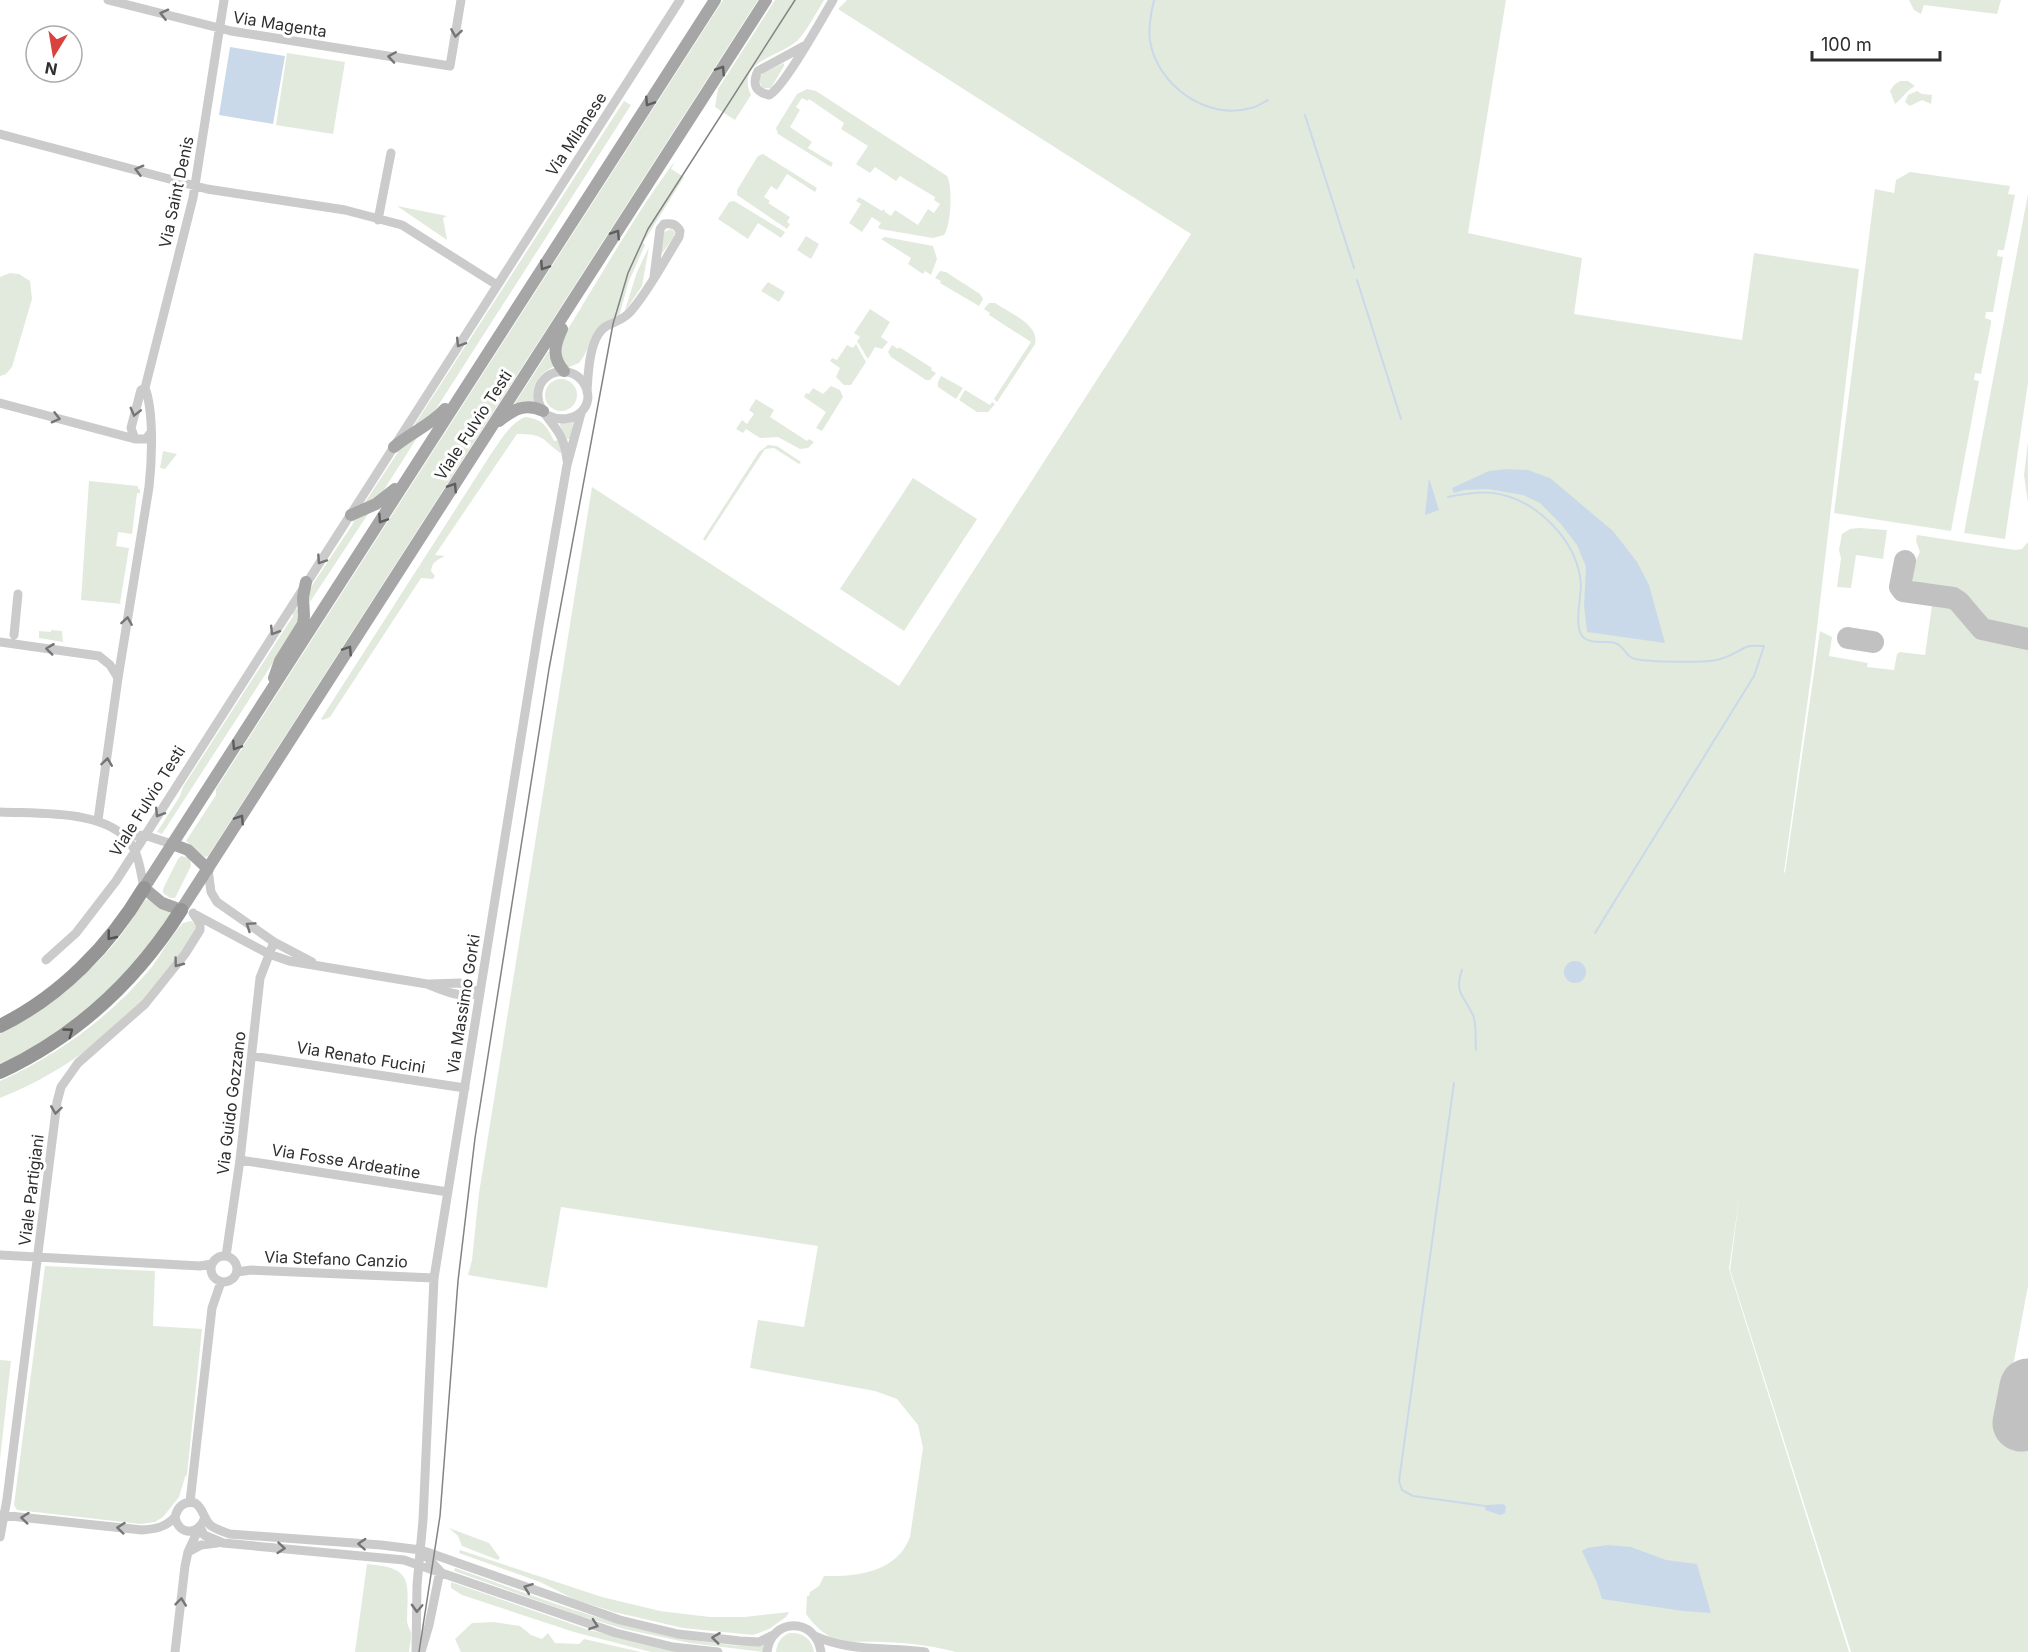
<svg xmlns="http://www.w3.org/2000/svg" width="2028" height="1652" font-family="Inter,sans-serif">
<rect width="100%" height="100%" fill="#fff"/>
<!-- green -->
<path fill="#e2eadd" d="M723 0H758L208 856 205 857 186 841 216 795V789Z
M775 0H824C816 13 808 29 798 40 781 57 735 60 751 95L735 120 715 107 718 89Z
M847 0H1506L1468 233 1582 258 1574 314 1742 340 1754 253 1859 269 1813 662 1784 872 1785 873 1820 631 1832 637 1829 656 1868 663 1867 667 1894 670 1897 654 1900 652 1925 655 1932 605 1936 601 1937 591 1912 586 1915 562 1920 552 1916 541 1917 535 2015 550 2022 549 2028 542V1286L2003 1419 2028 1424V1652H1851L1730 1270 1740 1193 1729 1269 1849 1652H956C919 1642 881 1641 842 1642 828 1638 815 1627 806 1614L807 1596H809L810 1592 819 1586 824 1576C857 1577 897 1572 910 1537L923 1448 918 1425 897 1399 875 1391 750 1368 758 1320 804 1327 818 1246 561 1207 547 1288 468 1275 472 1260 479 1193 592 487 899 686 1191 234 838 9Z
M1909 0H2001L1997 14 1924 5 1921 14 1914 10Z
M287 53 345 62 333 134 276 125Z
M784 63V66L771 88H762L759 79 763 73Z
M1900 81H1908L1915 86C1906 91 1903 98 1895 104L1890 91 1894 85Z
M807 89 816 91 947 176C953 186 951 226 944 235L933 238 880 229 878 227 881 223 872 217 862 232 849 223 861 204 856 201 859 197 882 211 884 209 885 212 891 216 895 210 918 225 928 209 934 213 940 204 934 200 935 197 900 176 896 181 875 167 870 173 856 164 868 146 841 129 844 123 809 99 808 101 802 98 796 107 800 110 790 127 812 142 808 148 833 163 831 167 778 134 776 128 797 94Z
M1917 91 1922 94 1932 95 1931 104 1922 100 1910 106 1905 102 1908 95Z
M624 101 631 105 434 412 417 426 415 424Z
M763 154 817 188 815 192 787 174 777 190 771 186 764 197 770 201 768 203 790 217 787 222 790 224 787 229 737 195V190L758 156Z
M675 161 671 169 684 177 643 243 645 245 629 281 619 316C583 329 597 341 579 363L569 367 563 366 559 343C598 282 632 218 675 161Z
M1910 172 2010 186 2008 194 2015 195 2004 250H1998L1997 256 2003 257 1993 312H1986L1985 318 1991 320V323L1981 374 1975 373 1974 380 1979 381 1951 531 1834 513 1875 189 1894 193 1896 180Z
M2028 194V383L2005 539 1964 533Z
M734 201 785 232 781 238 758 223 748 239 718 219 729 202Z
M397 206 447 216 443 218 447 240Z
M671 229 675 232 674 237 660 256 664 232Z
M806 236 819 244 811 259 797 250Z
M885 237 933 246 937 259 931 275 925 271 923 274 908 264 911 258 881 239Z
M649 247 642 286 624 313 637 272Z
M940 271 946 272 980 294 983 299 979 306 940 283 941 281 935 278Z
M10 273 19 274 30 281 32 299 12 367 6 374 0 376V277Z
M768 282 785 292 779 302 761 291Z
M989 303H995C1009 313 1040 324 1035 344L997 402 994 399 1031 342 989 315 990 313 984 309Z
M870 309 890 322 881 337 888 342 882 349 875 347 868 359 857 341 860 337 854 333Z
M856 344 866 362 851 385H844L836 377 840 368 830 361 832 358 837 360 847 345 853 348Z
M892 345 898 349 899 347 932 368 931 370 936 373 930 380H926L891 357 888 352Z
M548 352H550L555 366C539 373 530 386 535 402L516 404 515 403Z
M941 376 963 388 956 399 938 387V382Z
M545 395a16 16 0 1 1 32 0a16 16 0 1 1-32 0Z
M831 386 840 390 843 397 822 431 816 428 826 412 804 397 806 393 809 394 813 388 823 394Z
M965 390 990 405 992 402 995 404 988 412H977L959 400Z
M756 399 774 410 770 417 807 441 809 439 814 442 808 448 800 449 778 437 760 438 746 429 743 433 736 429 742 420 747 424 754 414 749 410Z
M525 417C543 419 547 426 554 441L559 440 563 452 560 453C541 438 544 434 517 434L435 555 445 556C437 560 432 562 431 571L435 576 433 579 421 578 330 717 323 720 321 719 491 454C501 440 509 424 525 417Z
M574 419 570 439H567L559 423Z
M422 430 382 493 362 507 402 446Z
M2028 442V503L2024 475Z
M768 445 777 446 801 462 799 464 774 448 765 449 705 541 703 539 759 452Z
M163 451 177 454 165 469 160 468Z
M913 478 977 519 904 631 840 589Z
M89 481 138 486V489H140V493H137L132 534 118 532 116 546 129 548 120 603 122 604 81 600Z
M372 508 310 602 308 594 313 584 354 522 352 520Z
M1859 528 1887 530 1883 559 1856 555 1851 588 1837 587 1841 558 1839 550 1842 534 1850 529Z
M296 608 301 616 300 621 162 834 157 832 180 796 183 787 293 616 292 612Z
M51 630 62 631 63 642 39 638V631L51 632Z
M181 856 190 858 191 866 175 898H170L163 893V889L178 859Z
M149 899 169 911 170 914C157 933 145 953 129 970 93 1009 49 1043 0 1065V1034C45 1012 87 977 119 938 128 926 136 913 145 900Z
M191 921 195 924 196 929C157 1003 77 1068 0 1098V1081C58 1055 110 1017 151 968 162 953 171 936 183 923Z
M45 1266 155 1271 153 1326 202 1329 187 1475 185 1477 179 1497 163 1517 155 1522 141 1524 17 1510 14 1505Z
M0 1360 11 1361 0 1459Z
M449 1528 489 1543 500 1558 498 1560 462 1546 458 1536Z
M460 1550 602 1597 660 1611 710 1617H745L789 1612 786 1617 769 1629 753 1635 683 1628 614 1612 574 1599 540 1582 459 1553Z
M367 1564C413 1568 408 1580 407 1620 407 1626 410 1628 411 1633 412 1639 409 1647 409 1652H355Z
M455 1568C540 1598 624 1632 714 1643 730 1645 748 1648 764 1644L763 1652 690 1643 624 1629 578 1615 454 1571Z
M451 1582 589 1630 682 1652H651L574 1632 462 1595 451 1588Z
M494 1622 520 1626 531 1635 542 1639 548 1633 555 1643 579 1644 584 1639 641 1652H461L455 1639 472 1623Z
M789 1633C803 1632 812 1639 814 1652H776C777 1642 781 1637 789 1633Z"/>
<!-- water -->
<path fill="#cad9e9" d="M230 47 285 56 273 124 219 115Z
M1507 469 1528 470 1550 478 1613 531 1637 562 1649 585 1665 643 1587 632 1584 605 1586 567 1577 545 1560 523 1540 503 1523 495 1488 489 1464 490 1454 493 1452 488 1489 471Z
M1429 478 1439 510 1425 515Z
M1564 972a11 11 0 1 1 22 0a11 11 0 1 1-22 0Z
M1503 1504 1506 1506 1505 1513 1500 1515 1485 1510 1486 1505Z
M1608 1545 1631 1547 1666 1560 1697 1564 1711 1613 1683 1611 1602 1599 1597 1583 1582 1551 1587 1548Z"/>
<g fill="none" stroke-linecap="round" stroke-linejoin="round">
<!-- stream -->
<path stroke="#cad9e9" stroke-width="2" d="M1154 0C1151 13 1148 28 1150 41 1157 85 1207 121 1251 108 1257 107 1262 103 1268 100
M1305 115 1354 268
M1357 280 1401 419
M1448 497C1462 494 1478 491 1493 493 1537 499 1578 541 1581 585 1581 598 1573 630 1584 638 1593 645 1605 640 1615 643 1625 646 1625 657 1635 659 1650 662 1703 663 1717 660 1728 658 1736 652 1746 647 1751 645 1758 646 1764 646L1754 676 1595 933
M1462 970C1454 993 1464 996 1473 1015 1477 1025 1475 1040 1476 1050
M1454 1083 1399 1481 1402 1490 1413 1496 1485 1506"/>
<!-- taxiway -->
<path stroke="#c1c1c1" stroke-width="22" d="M1905 561 1900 587 1903 591 1953 598 1959 602 1982 629 2028 639
M1848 638 1873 642"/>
<!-- runway -->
<path stroke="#c1c1c1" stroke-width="57" d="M2021 1423 2028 1387"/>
<!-- minor -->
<path stroke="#cbcbcb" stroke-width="9" d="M108 0 231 31 450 66 461 0
M804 46 758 71C752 84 755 92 769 95 783 89 823 17 833 0
M0 134 207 189 345 210 402 225 497 285
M378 220 391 153
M587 392C588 375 589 338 605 327 614 321 623 321 631 311 650 289 664 261 679 237L680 231C676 224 672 223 664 224L660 229 654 277
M0 403 135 439H146L151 432
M547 415C573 428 599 406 583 382 571 364 540 370 538 393 536 410 555 423 561 437 565 445 566 452 567 460
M135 439 131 428 141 390 145 388 193 198 224 0
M14 635 18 594
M0 642 99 656 110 665 118 678
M0 812C37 814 108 809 131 844 139 856 141 873 144 888
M98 820 118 678 149 487C152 461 154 411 145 388
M126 837 144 835 172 844
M208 869 211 892 217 902 274 942 312 962
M196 915 269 954 289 961 427 984C444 991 461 999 479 993
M46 960 76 933 116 881 680 0
M430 984 460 983 479 993
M252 1056 465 1088
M240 1160 448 1192
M0 1255 200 1266 212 1264
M211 1269a13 13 0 1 1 26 0a13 13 0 1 1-26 0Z
M226 1256 240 1160 260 978 274 942
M237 1272 251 1270 434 1278
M190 1502 212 1308 221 1282
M0 1515 142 1530C156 1529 166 1527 175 1517
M205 1517C199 1536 179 1536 175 1517 178 1506 184 1501 195 1503 204 1509 203 1518 210 1525 215 1529 224 1532 230 1534L381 1545 421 1550 620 1620 678 1634 740 1641 759 1642 773 1635
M200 1527 204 1535 223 1543 404 1560 616 1633 673 1647 718 1652
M0 1537 7 1499 57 1102 61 1087 78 1063 145 1004 185 954 200 930V924L193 913
M188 1552 201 1545 217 1543
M815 1636C849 1652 889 1647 925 1652
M175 1652 185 1566 188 1552 199 1528
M416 1652 417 1585 423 1520 434 1278 539 626 567 465 581 413
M421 1652 429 1625 440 1571 422 1552
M767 1652C771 1617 816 1617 821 1652"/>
<!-- major -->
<path stroke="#a6a6a6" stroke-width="12" d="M715 0 144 888 162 903 181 910 766 0
M562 329C555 344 551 357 564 371
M499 421C513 410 525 402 543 411
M394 447C410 433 431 425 445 409
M351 515 376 504 395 489
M274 678 280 661 303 624 304 616 303 597 306 582
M172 844 188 850 208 869"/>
<!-- highway -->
<path stroke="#959595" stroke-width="14" d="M0 1026C61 996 110 945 144 888
M0 1072C77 1036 136 981 181 910"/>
<!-- tram -->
<path stroke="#838383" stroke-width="1.5" d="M419 1652 440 1516 458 1281 475 1138 549 669 613 324 628 273 648 229 795 0"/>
</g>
<!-- one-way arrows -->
<defs><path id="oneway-chevron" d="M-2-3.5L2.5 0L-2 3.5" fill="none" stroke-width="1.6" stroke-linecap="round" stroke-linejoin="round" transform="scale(1.5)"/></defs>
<g stroke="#757575">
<use href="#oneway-chevron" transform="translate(164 14) rotate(-166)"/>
<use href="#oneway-chevron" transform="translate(456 33) rotate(99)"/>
<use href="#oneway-chevron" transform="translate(392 57) rotate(-171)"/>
<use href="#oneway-chevron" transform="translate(139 170) rotate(-165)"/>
<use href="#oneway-chevron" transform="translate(460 343) rotate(122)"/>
<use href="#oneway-chevron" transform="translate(135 412) rotate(104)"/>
<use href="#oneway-chevron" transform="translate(56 418) rotate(15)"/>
<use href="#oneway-chevron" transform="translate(321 560) rotate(124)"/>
<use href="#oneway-chevron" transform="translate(127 621) rotate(-81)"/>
<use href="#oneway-chevron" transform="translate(274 631) rotate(122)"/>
<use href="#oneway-chevron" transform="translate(50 649) rotate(-173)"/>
<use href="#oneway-chevron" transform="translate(107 762) rotate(-82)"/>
<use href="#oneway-chevron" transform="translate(159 813) rotate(122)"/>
<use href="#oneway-chevron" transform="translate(250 926) rotate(-146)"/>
<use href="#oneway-chevron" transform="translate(178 963) rotate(127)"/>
<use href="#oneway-chevron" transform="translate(56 1110) rotate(98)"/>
<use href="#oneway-chevron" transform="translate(25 1518) rotate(-174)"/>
<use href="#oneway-chevron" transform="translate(121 1528) rotate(-174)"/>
<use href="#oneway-chevron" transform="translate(362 1544) rotate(-177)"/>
<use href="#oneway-chevron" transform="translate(281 1548) rotate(5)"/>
<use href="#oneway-chevron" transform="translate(528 1588) rotate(-159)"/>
<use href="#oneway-chevron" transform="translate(181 1602) rotate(-84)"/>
<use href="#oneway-chevron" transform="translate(417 1608) rotate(92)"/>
<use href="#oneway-chevron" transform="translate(594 1625) rotate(19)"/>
<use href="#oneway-chevron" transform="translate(716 1638) rotate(-173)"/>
</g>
<g stroke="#5e5e5e">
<use href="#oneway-chevron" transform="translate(721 70) rotate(-57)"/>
<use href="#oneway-chevron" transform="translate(649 102) rotate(123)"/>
<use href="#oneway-chevron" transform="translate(616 234) rotate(-57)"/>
<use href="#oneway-chevron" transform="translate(544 266) rotate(123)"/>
<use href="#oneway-chevron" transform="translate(453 487) rotate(-57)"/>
<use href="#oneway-chevron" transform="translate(382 519) rotate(123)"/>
<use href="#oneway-chevron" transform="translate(348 650) rotate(-57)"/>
<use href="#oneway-chevron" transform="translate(236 746) rotate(123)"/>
<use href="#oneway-chevron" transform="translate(240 819) rotate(-57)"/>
</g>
<g stroke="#525252">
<use href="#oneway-chevron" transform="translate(111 936) rotate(129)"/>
<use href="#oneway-chevron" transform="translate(69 1032) rotate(-36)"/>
</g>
<g text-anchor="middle" stroke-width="6" stroke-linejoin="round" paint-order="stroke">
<!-- street labels -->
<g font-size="16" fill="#2e2e2e" stroke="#fff">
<text transform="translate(280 24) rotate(9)" y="6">Via Magenta</text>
<text transform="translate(576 134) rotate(-57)" y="6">Via Milanese</text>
<text transform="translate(176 192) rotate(-78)" y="6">Via Saint Denis</text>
<text transform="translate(473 425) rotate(-57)" y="6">Viale Fulvio Testi</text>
<text transform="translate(147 801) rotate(-58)" y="6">Viale Fulvio Testi</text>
<text transform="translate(463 1004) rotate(-81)" y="6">Via Massimo Gorki</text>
<text transform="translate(361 1057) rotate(9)" y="6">Via Renato Fucini</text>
<text transform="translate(231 1103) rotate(-83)" y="6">Via Guido Gozzano</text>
<text transform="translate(346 1161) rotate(9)" y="6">Via Fosse Ardeatine</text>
<text transform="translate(31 1190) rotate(-83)" y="6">Viale Partigiani</text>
<text transform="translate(336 1259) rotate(2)" y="6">Via Stefano Canzio</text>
</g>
</g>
<!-- north arrow -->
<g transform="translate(54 54) rotate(191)"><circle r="28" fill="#ffffff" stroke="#ababab" stroke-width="1.5"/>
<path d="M0-4.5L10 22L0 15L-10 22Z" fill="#d8443d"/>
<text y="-9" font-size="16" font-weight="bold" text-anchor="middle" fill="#2e2e2e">N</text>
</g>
<!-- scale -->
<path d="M1812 51v9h128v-9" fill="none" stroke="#2e2e2e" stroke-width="3"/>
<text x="1821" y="51" font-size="18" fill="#2e2e2e" stroke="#ffffff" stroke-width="4.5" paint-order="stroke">100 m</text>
</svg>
